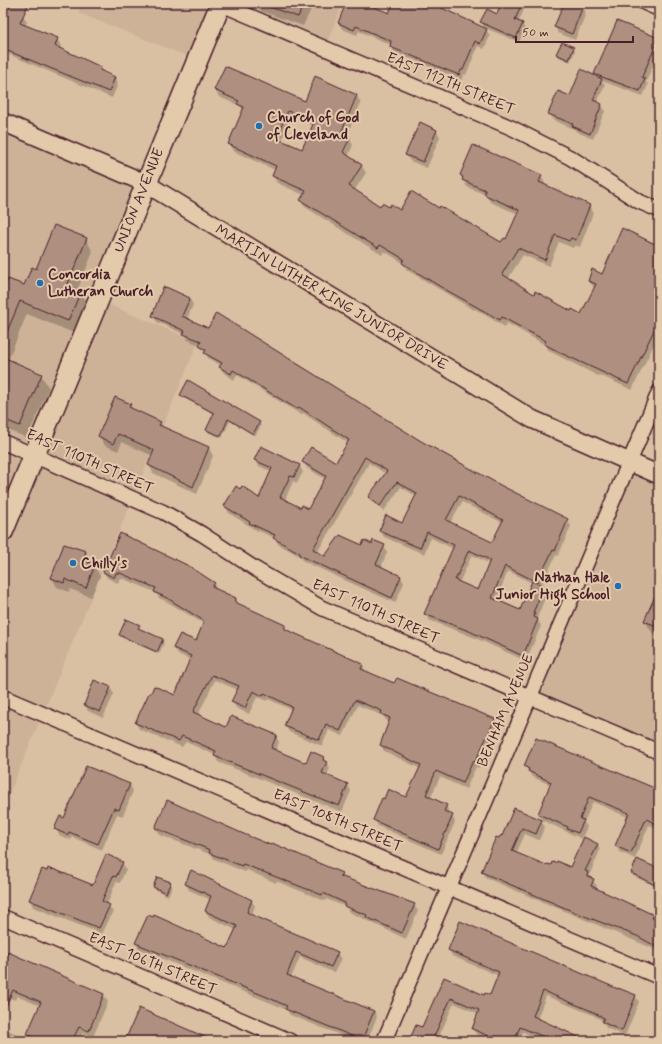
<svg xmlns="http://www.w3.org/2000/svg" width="662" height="1044" font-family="Mynerve,sans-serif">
<rect width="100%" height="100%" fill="#dac0a3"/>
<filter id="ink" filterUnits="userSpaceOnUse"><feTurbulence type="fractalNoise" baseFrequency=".025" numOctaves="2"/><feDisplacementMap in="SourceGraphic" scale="8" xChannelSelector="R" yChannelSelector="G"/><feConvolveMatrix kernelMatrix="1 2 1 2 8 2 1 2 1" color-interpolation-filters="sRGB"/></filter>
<g filter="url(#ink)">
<!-- built -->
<path fill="#cdb298" d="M82 3H343L325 48 221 4 197 60 78 13Z
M3 122 145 183 98 300 198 342 3 809Z
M629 463 659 475V752L529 696Z"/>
<!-- shadow -->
<path fill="#0003" fill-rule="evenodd" d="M31 3H41L39 7Z
M257 3H314L303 26 261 11Z
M347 3H372L370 6 390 14 394 3H427L486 30 481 22 497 15 503 3H527L518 23 522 24 525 29 519 42 485 28 490 36 484 49 478 46 466 75 464 74 462 80 394 52 391 45 359 31 357 35 342 29 339 23Z
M565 3H574L583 7 586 13 575 40 558 33 555 27Z
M3 7 23 15 27 22 25 26 57 39 61 46 60 49 100 68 103 72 115 77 118 84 112 98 3 52Z
M658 39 659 51 646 82 648 85 643 96 602 81 605 85 597 103 602 105 605 111 593 139 577 132 574 129 553 120 549 114 598 78 595 74Z
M574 48 575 51 570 62 559 57 558 54Z
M316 78 357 96 361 103 346 137 349 138 353 145 348 157 362 166 366 173 354 191 380 208 400 211 502 243 506 241 518 214 490 202 486 195 467 187 461 175 541 176 545 183 544 186 589 206 593 213 580 247 575 245 573 248 559 242 549 266 523 255 508 279 534 295 582 315 595 289 589 281 603 275 623 229 659 245V334L632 390 599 375 598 376 549 351 545 345 507 323 505 327 475 309 474 310 407 270 403 263 384 251 382 255 305 207 301 200 304 195 277 183 273 176 275 170 233 151 229 144 243 111 240 106 219 97 215 90 306 103ZM292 117 314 126 303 151 281 142Z
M437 131 440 137 427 168 410 161 406 155Z
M86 239 93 252 77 291 80 292 88 305 76 334 27 314 8 360 41 375 49 388 27 438 3 428V293L25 286 37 270Z
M190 299 193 305 187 319 421 442 501 487 567 520 571 526 558 556 556 555 541 586 547 593 537 618 541 626 526 661 473 637 429 620 425 614 454 549 431 538 424 554 384 537 380 531 403 524 416 496 401 487 384 511 373 503 369 497 386 474 369 463 317 553 325 558 362 546H384L387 552 381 568 401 577 404 583 395 603 303 561 301 557 278 544 275 538 254 529 229 513 225 506 260 499 272 472 259 466 255 460 299 465 303 472 297 483 293 481 285 500 301 509 309 510 325 479 307 468 304 462 336 463 348 443 303 413 302 415 300 414 237 375 234 380 224 373 220 367 222 366 209 359 200 345 188 340 186 335 157 322 153 316ZM462 502 503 523 492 543 450 523ZM472 555 490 564 479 591 459 583ZM508 571 532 583 521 612 496 601Z
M188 382 259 423 261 426 255 436 230 421 222 438 209 433 208 430 214 414 183 398 181 395Z
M130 405 133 410 160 422 163 427 209 448 213 456 197 494 153 473 149 465 153 456 122 442 118 451 104 445 99 436Z
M120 534 214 584 217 590 236 598 239 605 284 626 288 632 363 665 366 672 494 720 497 726 479 768 476 767 466 789 440 777 430 799 446 806 449 812 448 814 452 816 455 822 441 854 378 826 375 820 407 798 421 769 384 751 381 745 390 722 386 720 383 716 358 705 343 736 329 730 322 746 289 732 285 726 292 710 268 699 267 701 257 697 249 714 236 708 233 702 238 690 215 680 198 715 226 728 276 736 279 742 276 751 307 764 323 758 330 768 327 776 348 785 351 791 342 812 218 762 215 755 186 742 182 747 139 729 136 723 176 697 191 660 178 654 175 648 196 643 204 624 171 604 159 598 155 592 124 579H120L118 583 107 578 104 572Z
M86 552 91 562 90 565 94 566 100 576 91 597 70 589 69 592 57 587 52 578Z
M659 576V637L653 634 645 621 656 595 653 589Z
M139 626 140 630 162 640 164 643 159 654 122 638 121 635Z
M110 687 114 694 103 718 88 711 85 705Z
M537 739 659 791V829L649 825 635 859 620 852 616 846 628 817 593 802 584 822 587 827 582 838 597 844 600 850 589 876 597 886 596 889 653 916 659 922V951L486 878 482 872 499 840 503 837 514 810 541 821 545 827 539 840 525 834 516 854 547 866 571 868 584 840 542 820 539 814 551 785 532 777 525 766Z
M87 767 130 785 133 791 123 816 117 814 102 850 72 837 71 840 59 835 56 829 65 819Z
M156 828 245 835 341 873 344 879 414 905 418 911 406 939 349 912 346 907 326 899 325 901 276 881V883L247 870 245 872 214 859 212 855 160 835Z
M122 862 126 869 120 883 116 882 107 905 113 912 102 934 33 907 30 900 43 871 93 887Z
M659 870V888L633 876 632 873Z
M170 883 172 886 168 896 156 890 154 887Z
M186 884 251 900 255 906 251 916 337 953 341 959 334 973 300 957 291 978 374 1011 377 1017 367 1041H355L290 1015 287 1010 271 1003 139 949 136 943 228 950 236 930 209 917 206 911 211 900 189 890Z
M449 950 618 991 635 996 639 1002 625 1036 606 1028 603 1021 593 1015 546 996 537 1019 578 1041H544L523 1032 520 1041H491L476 1034 473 1029 479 1014 454 1003 437 1041H410L423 1029 444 978 485 996H490L499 976 452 956Z
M3 967 104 995 108 1002 93 1037 83 1033 79 1041H3V1028L26 1038 40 1006 17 996 15 1000 3 995Z"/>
<!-- building -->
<path fill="#af9080" stroke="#4a1f2b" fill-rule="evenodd" d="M6 3H29L20 23 58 38 55 46 101 67 100 70 115 77 109 92 3 49V9Z
M265 3H304L298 17 264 5Z
M346 3H365L389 13 393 3H431L487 29 480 44 475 41 463 70H461L459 75 390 47 391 41 356 26 354 30 338 23Z
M501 3H522L515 20 523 23 516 38 480 22 487 9 497 14Z
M564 3H577L583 6 572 34 554 27Z
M617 21 659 38 642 77 645 79 640 91 594 74Z
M562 42 574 47 569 60 556 54Z
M225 66 305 101 315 76 357 95 341 133 350 138 343 152 362 165 349 186 380 206 382 203 389 207 391 204 400 210 411 191 439 208 440 206 501 242 504 238 506 239 519 210 485 195V190L462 180 463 177 460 175 473 145 542 175 539 182 590 205 576 240 571 238 569 241 555 235 545 260 518 248 502 274 534 294 535 291 571 311 572 309 581 314 596 284 588 281 592 269 602 274 622 228 659 246V320L628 384 563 354 544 344 546 341 502 317 500 320 439 286 402 263 404 259 380 245 378 248 300 200 306 191 272 176 276 166 228 144 244 107 237 104 239 101 214 90ZM288 111 314 122 302 149 276 138Z
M581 69 602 79 593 100 602 104 590 134 572 126 573 124 548 114 558 91 570 96Z
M420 122 437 130 423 162 405 155Z
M54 225 87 238 67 286 81 291 68 321 20 301 3 341V290L8 279 24 285 32 267 36 269Z
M163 287 165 288 166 287 190 298 182 316 208 328 216 313 421 441 502 486 568 519 555 551 553 550 537 582 505 566 492 598 520 610 532 581 544 586 533 613 535 614 534 617 538 619 523 656 469 631 424 614 454 545 427 532 420 548 379 531 386 515 402 523 417 493 397 482 380 506 368 497 387 471 365 457 313 549 325 556 340 535 362 545 364 540 372 544 373 540 385 545 376 564 401 576 392 598 299 555 300 553 273 538 275 535 249 523 250 522 224 506 236 486 240 489 242 486 259 498 272 468 254 460 261 446 300 465 294 477 290 476 280 497 301 508 302 505 308 509 326 476 302 462 311 447 336 462 349 440 299 407 298 409 295 408 233 370 231 374 219 367 222 363 204 353 206 350 199 346 201 341 183 334 185 331 152 316ZM459 496 503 520 492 542 446 520ZM469 550 490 560 478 590 455 580Z
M3 357 42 374 20 426 3 419Z
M188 380 260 422 253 434 228 419 221 436 206 430 214 413 180 395Z
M115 397 131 404 129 407 161 422 159 425 209 447 193 487 148 465 154 450 118 434 113 444 98 436Z
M120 533 189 566 215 583 212 587 236 598 235 602 285 625V629L363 664 361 669 394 683 397 678 495 719 475 762 473 761 463 783 436 771 426 795 447 805 444 811 453 815 438 849 373 820 382 798 384 799 388 789 406 797 421 765 380 745 390 718 381 714 382 711 355 700 340 731 326 724 319 740 284 726 292 707 264 693 263 696 253 691 245 708 231 702 239 686 212 675 193 712 226 727 231 716 277 735 271 748 306 763 311 751 324 757 323 760 327 762 322 773 348 784 339 806 214 756 216 751 182 736 179 741 135 723 149 693H151L154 686 175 695 191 656 173 648 180 634 196 641 204 621 167 598 154 592 156 588 120 573H116L114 578 103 572Z
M64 544 86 551 83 560 95 565 86 588 65 579 64 583 51 578Z
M659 587V627L644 621Z
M126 619 140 625 138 628 163 639 157 652 119 635Z
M94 680 111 687 100 712 84 705Z
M536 738 659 790V825L646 819 631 853 615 846 629 813 589 797 580 819 584 820 578 833 567 829 568 827 538 814 551 782 528 771 529 769 524 766Z
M86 766 130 784 119 810 114 808 98 844 69 832 68 835 54 829 60 816 64 818Z
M167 800 246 835 271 845 272 843 342 873 340 876 415 904 402 933 366 917 367 915 344 906 345 903 323 893 322 895 243 864 242 866 209 853 210 850 155 828Z
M514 808 542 820 536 834 522 828 512 851 546 865 547 864 551 865 552 862 556 863 557 861 570 867 584 837 598 844 585 871 588 872 587 876 594 879 591 886 654 915 652 918 659 921V948L637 936 579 914 481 872 496 837 499 838 501 835 502 836Z
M106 854 123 862 116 877 113 876 102 901 110 905 99 928 29 900 42 869 47 871 48 868 52 870 53 869 93 885Z
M637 859 659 869V887L631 873Z
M191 870 252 900 247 912 250 914 338 952 331 967 296 952 287 975 374 1011 362 1040 285 1009 287 1006 267 997 135 943 148 915 153 917 154 915 227 948 237 926 205 911 211 896 185 884Z
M157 877 171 882 166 893 153 887Z
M460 921 618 989V988L636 995 622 1031 602 1022 604 1018 589 1010 543 991 533 1016 587 1041H554L520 1027 514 1041H501L472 1029 479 1010 451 998 432 1041H409L416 1025 422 1027 444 977 484 995 485 993 490 995 499 972 448 950Z
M8 952 104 994 89 1031 79 1027 72 1041H42L27 1034 41 1002 13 990 3 1013V964Z
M139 1008 157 1016 214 1041H125Z"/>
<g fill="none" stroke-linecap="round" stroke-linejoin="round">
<!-- minor casing -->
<g stroke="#4a1f2b" stroke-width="17">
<path id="minor" d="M645 3 659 9
M221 4 512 128 571 158 640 202 659 210
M3 442 163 512 202 534 257 570 322 608 659 752
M3 697 659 977
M3 917 290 1041
M384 1041 659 392"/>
</g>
<!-- tertiary casing -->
<g stroke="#4a1f2b" stroke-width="20">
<path id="tertiary" d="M3 122 145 183 532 419 659 475"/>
</g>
<!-- secondary casing -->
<g stroke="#4a1f2b" stroke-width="23">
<path id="secondary" d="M3 531 221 3"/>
</g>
<!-- minor -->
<use href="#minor" stroke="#e3caab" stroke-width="14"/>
<!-- tertiary -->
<use href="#tertiary" stroke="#e3caab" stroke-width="17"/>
<!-- secondary -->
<use href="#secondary" stroke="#e3caab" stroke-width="20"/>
</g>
</g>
<!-- markers -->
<g fill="#1f6fb2" stroke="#e3caab" stroke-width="1.5">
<circle cx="259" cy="126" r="4"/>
<circle cx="40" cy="283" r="4"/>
<circle cx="73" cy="563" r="4"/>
<circle cx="618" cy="586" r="4"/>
</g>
<g text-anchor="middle" stroke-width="4" stroke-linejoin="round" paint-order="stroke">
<!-- street labels -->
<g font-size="15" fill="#4a1f2b" stroke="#e3caab">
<text transform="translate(451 83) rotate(23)" y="5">EAST 112TH STREET</text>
<text transform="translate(138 200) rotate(-68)" y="5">UNION AVENUE</text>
<text transform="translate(332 297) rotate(31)" y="5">MARTIN LUTHER KING JUNIOR DRIVE</text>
<text transform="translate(90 461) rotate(24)" y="5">EAST 110TH STREET</text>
<text transform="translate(376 611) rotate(24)" y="5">EAST 110TH STREET</text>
<text transform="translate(505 710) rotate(-67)" y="5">BENHAM AVENUE</text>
<text transform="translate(338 820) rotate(23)" y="5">EAST 108TH STREET</text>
<text transform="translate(153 963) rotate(23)" y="5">EAST 106TH STREET</text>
</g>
<!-- poi labels -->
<g font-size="15" font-weight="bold" fill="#4a1f2b" stroke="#e3caab" text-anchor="start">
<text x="267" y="122">Church of God<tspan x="267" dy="17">of Cleveland</tspan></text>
<text x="48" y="279">Concordia<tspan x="48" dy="17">Lutheran Church</tspan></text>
<text x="81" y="568">Chilly's</text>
<text x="610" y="582" text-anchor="end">Nathan Hale<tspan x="610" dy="17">Junior High School</tspan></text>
</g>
</g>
<!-- margin -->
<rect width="662" height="1044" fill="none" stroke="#e3caab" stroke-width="16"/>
<rect x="8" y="8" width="646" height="1028" fill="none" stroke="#4a1f2b" stroke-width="1.5" filter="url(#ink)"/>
<!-- scale -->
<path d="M516 36v6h117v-6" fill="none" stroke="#4a1f2b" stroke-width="2"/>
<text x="522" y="36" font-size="12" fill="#4a1f2b" stroke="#e3caab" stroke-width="3" paint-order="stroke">50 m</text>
</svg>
